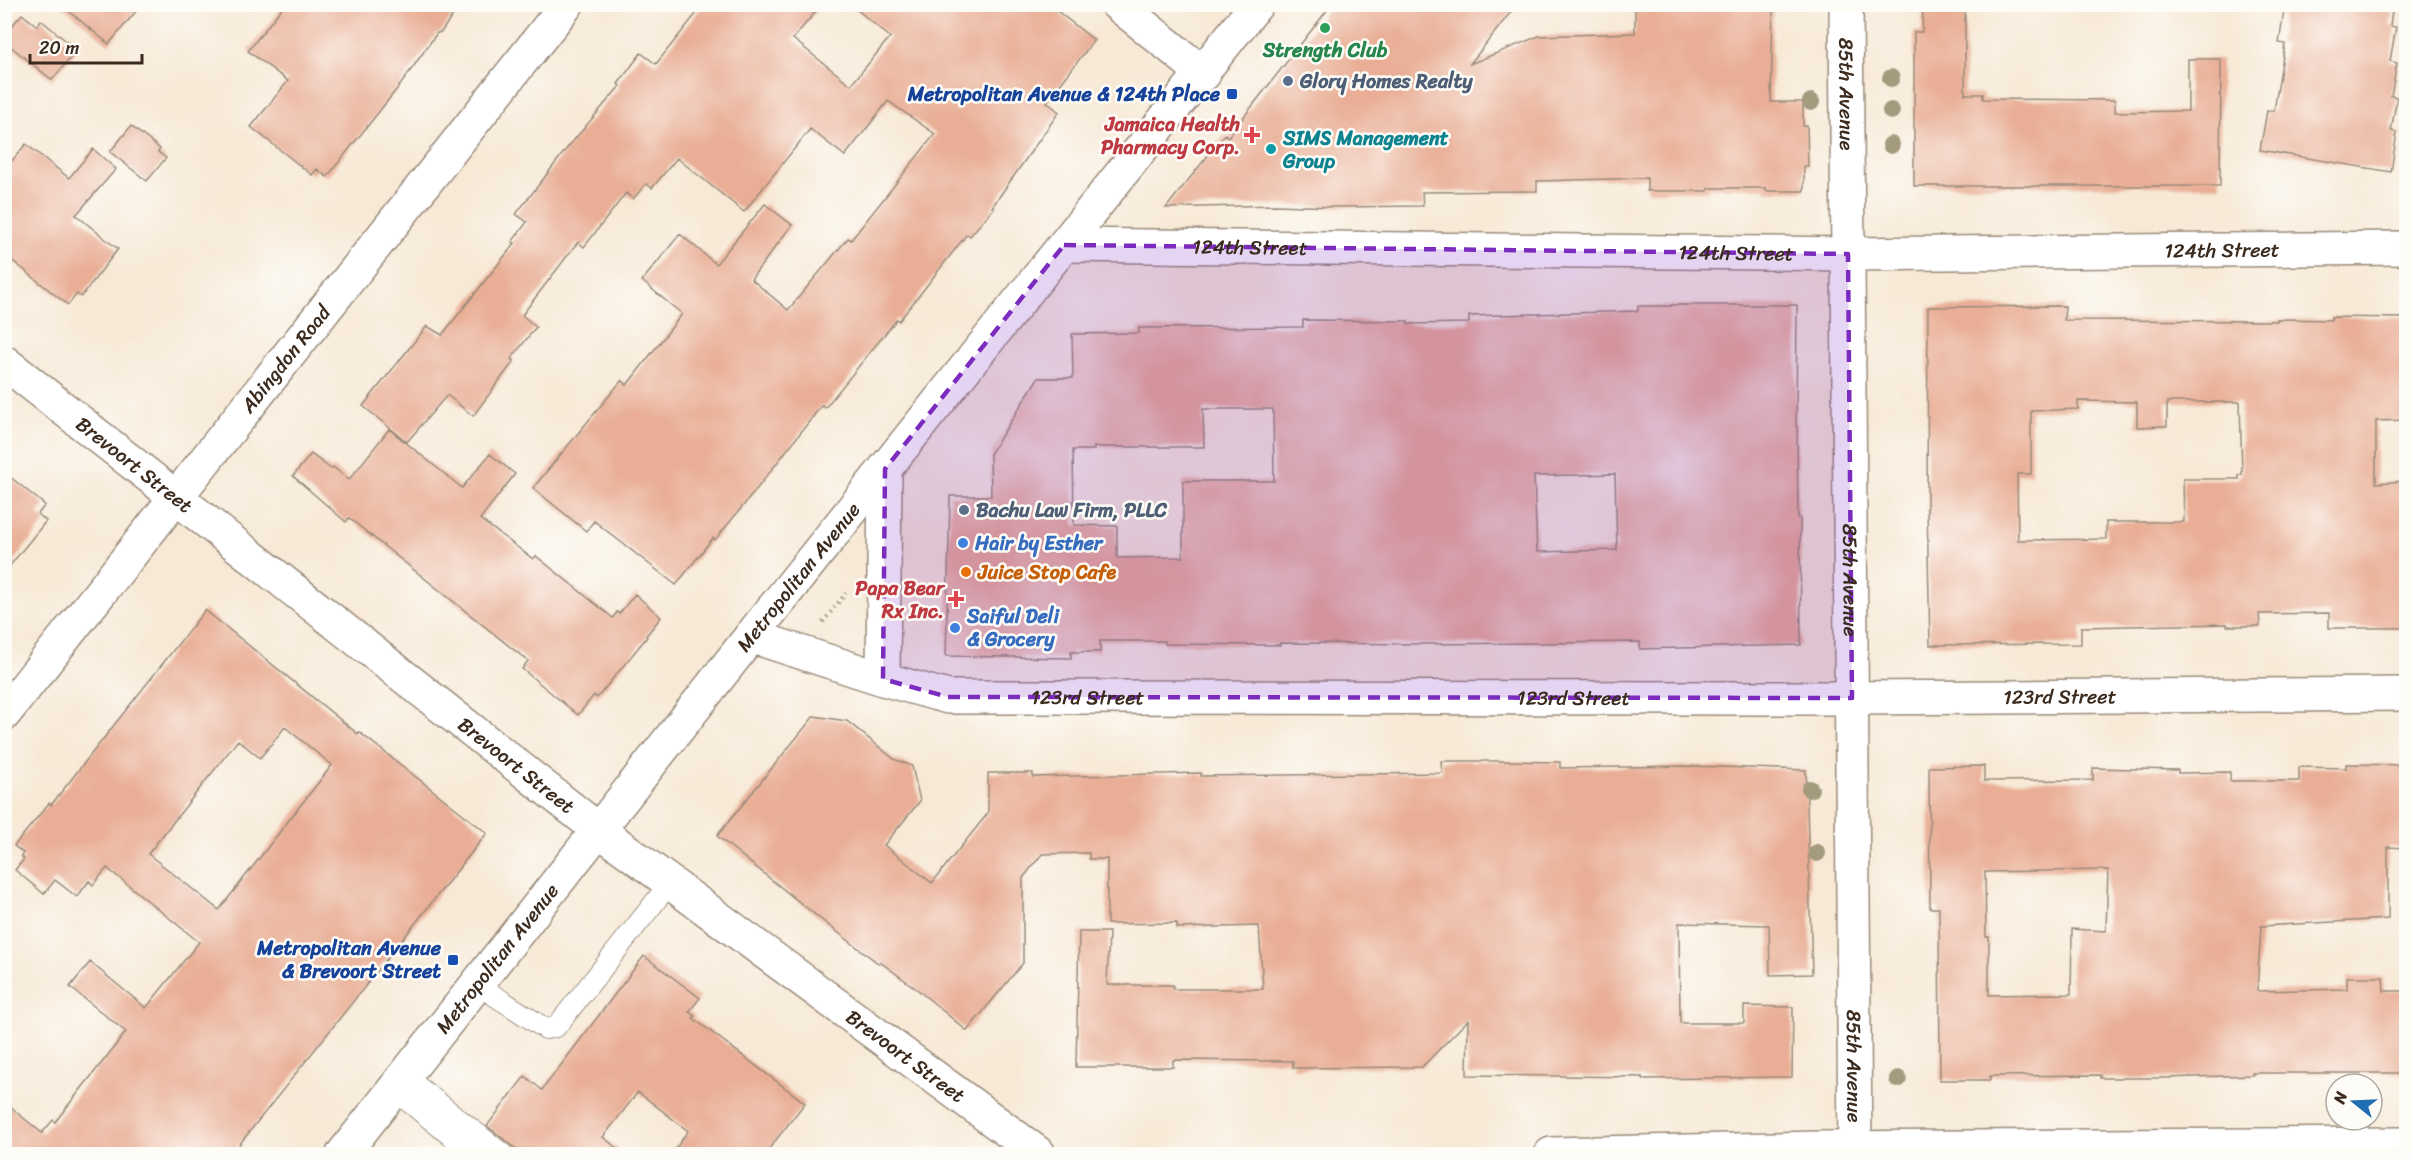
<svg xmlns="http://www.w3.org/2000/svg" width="2411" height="1159" font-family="Sriracha,sans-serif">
<rect width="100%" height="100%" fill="#fdfcf7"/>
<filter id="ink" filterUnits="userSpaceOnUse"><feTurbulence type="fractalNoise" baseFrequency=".0167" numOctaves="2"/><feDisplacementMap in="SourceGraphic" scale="12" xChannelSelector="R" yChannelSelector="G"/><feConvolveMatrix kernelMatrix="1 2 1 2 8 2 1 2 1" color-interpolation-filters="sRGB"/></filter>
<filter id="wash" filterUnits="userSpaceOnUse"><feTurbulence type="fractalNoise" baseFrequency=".008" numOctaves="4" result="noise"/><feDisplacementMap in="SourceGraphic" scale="24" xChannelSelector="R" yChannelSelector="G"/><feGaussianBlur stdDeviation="1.35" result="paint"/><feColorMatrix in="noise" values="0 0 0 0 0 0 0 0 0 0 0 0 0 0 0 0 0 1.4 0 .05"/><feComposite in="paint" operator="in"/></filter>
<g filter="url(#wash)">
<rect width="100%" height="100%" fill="#f7e9d6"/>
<g id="blocks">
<!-- building -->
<path fill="#e9ae95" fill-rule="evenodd" d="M60 4H142L109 44Z
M285 4H461L441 32 437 33 401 84 327 177 317 169 312 175 251 127 288 81 248 51Z
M704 4H822L793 39 851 85 890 37 850 4H1048L1094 40 1047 102 1059 112 992 207 994 208 970 236 967 234 899 321 897 319 825 408 822 405 752 495 715 540 713 538 676 585 594 521 586 531 533 488 622 380 627 385 682 314 642 281 680 234 716 264 765 204 792 225 751 279 788 310 848 238 851 240 935 134 888 101 845 156 810 129 744 212 677 158 652 188 646 184 633 199 626 193 584 247 578 242 522 315 536 327 511 359 514 361 473 416 447 395 407 442 363 406 427 326 442 335 515 243 512 242 527 222 516 214 568 147 620 86 618 84 641 53 656 64Z
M1332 4H1517L1470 64 1539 36 1635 33V4H1773L1771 102H1803V126H1807L1808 166H1804V191H1766V188H1708V191H1647V178L1537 181V191L1422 192 1423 206 1334 207 1275 205 1166 208 1225 134 1228 137Z
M1923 4H1965V94H1983V99L2115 100V112L2188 111V59H2221L2220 186H1914V32H1922Z
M2285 4H2393L2390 26 2396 27 2390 61 2397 63 2391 96 2397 97 2391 131 2397 132 2391 172 2260 150 2267 111H2274L2285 44 2279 43Z
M22 14 37 26 41 20 77 50 52 80 4 41V35Z
M131 126 160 149 158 152 166 158 147 181 110 152Z
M26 144 69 178 93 149 116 169 76 215 118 249 81 297 77 294 68 305 4 254V170Z
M1671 305H1797L1796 426H1797L1798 518H1800L1801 645 1640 649V642L1425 644 1280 643V645L1165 644V641H1100V652H1071V658L946 656 950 496H991L990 454 1038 378H1073L1072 334 1139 333V328L1303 327V320L1408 321V324L1469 323V316L1638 311V306H1671ZM1203 409H1273L1274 481H1183V557L1117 558V526L1074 525 1073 450H1094V447H1204ZM1615 474 1617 550 1537 552 1534 476Z
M2065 306 2064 320 2277 321V319L2331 320V317L2406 318V420L2376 421V483L2406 481V628H2329V613L2259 614 2260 626H2227V624L2081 627V644L1930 645 1927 507 1928 307ZM2078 401 2137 402V427L2167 426V402H2240L2242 475H2239V479H2183L2184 522H2106V539L2018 540 2017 474H2031V411L2078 409Z
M389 429 462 488 490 454 515 474 480 519 533 559 536 556 613 618 617 612 619 614 635 594 661 617 646 636 647 637 597 698 594 695 578 715 522 669 528 661 349 518 346 522 293 476 311 454 331 469 333 467 349 480Z
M4 472 45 505 38 514 46 521 4 573Z
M205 610 358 734 359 732 487 833 231 1155H18L4 1144V1102L42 1133 53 1120 55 1122 126 1032 70 987 90 962 146 1008 199 942 107 868 93 885 89 881 77 897 55 880 44 894 15 870 24 859 21 856 23 853 14 846 49 803 51 805ZM285 727 332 765 219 910 148 854 238 740 260 758Z
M814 716 847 721 894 759 912 766 920 801 884 845 932 883 988 813V773H1033V777L1201 773V776L1442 773 1441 761H1509L1560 762V768L1691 766 1806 770 1812 974 1770 975 1769 925 1679 923 1680 1023H1744V1006L1793 1007 1792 1077 1642 1079V1077L1467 1075 1468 1020 1422 1067 1293 1068V1061L1173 1060V1067H1076L1079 932H1109L1107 985H1173V989H1263L1259 926 1177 928V923L1107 924V859H1089V853L1042 854 1023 878V963L967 1031 918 990 880 962 878 963 823 921 717 836Z
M2346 764 2406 765V848L2388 847V919L2261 926 2257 991 2347 989V977H2383L2384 991H2406V1073H2252L2253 1075 2165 1078H2100V1075L1990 1076V1080H1940L1939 908H1930L1929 767 1984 766V781L2093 780V768L2178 770V773L2230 772V781H2299V767L2346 768ZM2108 870 2106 931 2072 929 2071 994 1989 995V937H1986L1985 872Z
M644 956 700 998 689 1012 695 1016 693 1018 805 1103 764 1155H671L688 1131 638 1092 603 1137 626 1155H524L487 1126 525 1076 542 1090Z"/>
</g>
</g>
<g filter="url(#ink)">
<use href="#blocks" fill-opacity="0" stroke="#998a7a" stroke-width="1.5"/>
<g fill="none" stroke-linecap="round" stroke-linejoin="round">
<!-- service casing -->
<g stroke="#998a7a" stroke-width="22">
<path id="service" d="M478 985 546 1029 556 1027 670 883
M405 1076 503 1154
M394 1090 473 1154"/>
</g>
<!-- minor casing -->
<g stroke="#998a7a" stroke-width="36">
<g id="minor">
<path d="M1117 4 1204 74"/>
<path id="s1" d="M1846 4 1855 1154"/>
<path id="s2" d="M1064 245 1848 254 2406 248"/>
<path id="s3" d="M4 362 600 831 1039 1154"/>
<path id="s4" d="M751 636 883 679 948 697 1852 698 2406 694"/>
<path d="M883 679 885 469"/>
<path id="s5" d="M4 714 567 4"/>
<path d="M1551 1154 1820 1148 2406 1144"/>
</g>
</g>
<!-- secondary casing -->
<g stroke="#998a7a" stroke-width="36">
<g id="secondary">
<path id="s6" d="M343 1154 751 636 1257 4"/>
</g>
</g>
<!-- path -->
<path stroke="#998a7a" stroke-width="4" stroke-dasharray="1.5 4.5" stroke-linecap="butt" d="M823 622 846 593"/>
<!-- service -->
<use href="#service" stroke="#fff" stroke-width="20"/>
<!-- minor -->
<use href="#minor" stroke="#fff" stroke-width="33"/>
<!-- secondary -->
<use href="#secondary" stroke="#fff" stroke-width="33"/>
</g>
<!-- trees -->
<g fill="#a49b7f">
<circle cx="1891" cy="78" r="9"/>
<circle cx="1811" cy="102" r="9"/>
<circle cx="1891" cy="111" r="9"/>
<circle cx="1891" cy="145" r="9"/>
<circle cx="1810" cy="789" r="9"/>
<circle cx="1817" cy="853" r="9"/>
<circle cx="1898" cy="1079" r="9"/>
</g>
</g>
<!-- marked area -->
<path fill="#7b2cbf" fill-opacity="0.2" stroke="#7b2cbf" stroke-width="4.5" stroke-dasharray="12 8" stroke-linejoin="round" d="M1064 245 1848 254 1852 698 948 697 883 679 885 469Z"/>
<!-- markers -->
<circle fill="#2e9e5b" stroke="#fdfcf7" stroke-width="2" cx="1325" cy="28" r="6"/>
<g fill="#5c6f8a" stroke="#fdfcf7" stroke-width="2">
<circle cx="1288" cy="81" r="6"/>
<circle cx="964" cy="510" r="6"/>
</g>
<g fill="#1a4fb4" stroke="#fdfcf7" stroke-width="2">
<rect x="1226" y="88" width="12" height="12" rx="3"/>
<rect x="447" y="954" width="12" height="12" rx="3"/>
</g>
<g fill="#e0444e" stroke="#fdfcf7" stroke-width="2">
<path d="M1249 126h6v6h6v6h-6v6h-6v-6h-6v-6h6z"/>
<path d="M953 590h6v6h6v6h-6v6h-6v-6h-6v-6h6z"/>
</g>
<circle fill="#0f9aa8" stroke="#fdfcf7" stroke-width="2" cx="1271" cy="149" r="6"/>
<g fill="#3f7fe0" stroke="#fdfcf7" stroke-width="2">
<circle cx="963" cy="543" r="6"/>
<circle cx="955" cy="628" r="6"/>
</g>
<circle fill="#e8710a" stroke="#fdfcf7" stroke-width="2" cx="966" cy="572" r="6"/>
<g text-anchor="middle" stroke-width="5" stroke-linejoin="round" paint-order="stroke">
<!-- leisure labels -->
<g font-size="20" font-weight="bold" fill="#27864d" stroke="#fdfcf7">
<text x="1325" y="57">Strength Club</text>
</g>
<!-- service labels -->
<g font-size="20" font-weight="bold" fill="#4e5e75" stroke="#fdfcf7" text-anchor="start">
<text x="1300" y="88">Glory Homes Realty</text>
<text x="976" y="517">Bachu Law Firm, PLLC</text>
</g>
<!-- transit labels -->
<g font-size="20" font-weight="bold" fill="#164399" stroke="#fdfcf7" text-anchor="end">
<text x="1220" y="101">Metropolitan Avenue &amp; 124th Place</text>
<text x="441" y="955">Metropolitan Avenue<tspan x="441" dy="23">&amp; Brevoort Street</tspan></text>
</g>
<!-- street labels -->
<g font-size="20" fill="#3b2a1e" stroke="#fdfcf7">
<text dy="7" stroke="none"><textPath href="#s1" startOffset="90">85th Avenue</textPath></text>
<text dy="7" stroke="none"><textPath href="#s2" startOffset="186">124th Street</textPath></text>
<text dy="7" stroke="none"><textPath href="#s2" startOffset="1158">124th Street</textPath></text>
<text dy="7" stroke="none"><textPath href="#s2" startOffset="672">124th Street</textPath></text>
<text dy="7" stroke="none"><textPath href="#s5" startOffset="453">Abingdon Road</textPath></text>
<text dy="7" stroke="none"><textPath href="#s3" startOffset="166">Brevoort Street</textPath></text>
<text dy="7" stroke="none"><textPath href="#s6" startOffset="735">Metropolitan Avenue</textPath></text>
<text dy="7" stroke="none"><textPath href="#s1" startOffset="576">85th Avenue</textPath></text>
<text dy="7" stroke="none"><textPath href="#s4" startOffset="346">123rd Street</textPath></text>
<text dy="7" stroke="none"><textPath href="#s4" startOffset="1318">123rd Street</textPath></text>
<text dy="7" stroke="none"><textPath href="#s4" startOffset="832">123rd Street</textPath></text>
<text dy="7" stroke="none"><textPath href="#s3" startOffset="652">Brevoort Street</textPath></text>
<text dy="7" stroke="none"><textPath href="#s6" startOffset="249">Metropolitan Avenue</textPath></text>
<text dy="7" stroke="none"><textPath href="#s3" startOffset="1138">Brevoort Street</textPath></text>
<text dy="7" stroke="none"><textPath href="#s1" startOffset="1062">85th Avenue</textPath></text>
</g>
<!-- health labels -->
<g font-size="20" font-weight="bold" fill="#be3a42" stroke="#fdfcf7" text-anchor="end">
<text x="1240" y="131">Jamaica Health<tspan x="1240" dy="23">Pharmacy Corp.</tspan></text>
<text x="944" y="595">Papa Bear<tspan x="944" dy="23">Rx Inc.</tspan></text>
</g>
<!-- culture labels -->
<g font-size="20" font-weight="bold" fill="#0d838f" stroke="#fdfcf7" text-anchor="start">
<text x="1283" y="145">SIMS Management<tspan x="1283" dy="23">Group</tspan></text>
</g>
<!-- shop labels -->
<g font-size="20" font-weight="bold" fill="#366cbe" stroke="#fdfcf7" text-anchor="start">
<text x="975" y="550">Hair by Esther</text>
<text x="967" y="623">Saiful Deli<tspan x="967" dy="23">&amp; Grocery</tspan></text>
</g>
<!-- food labels -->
<g font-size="20" font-weight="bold" fill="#c56008" stroke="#fdfcf7" text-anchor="start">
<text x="978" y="579">Juice Stop Cafe</text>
</g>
</g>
<!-- margin -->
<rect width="2411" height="1159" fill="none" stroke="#fdfcf7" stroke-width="24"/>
<!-- north arrow -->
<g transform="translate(2354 1102) rotate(288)"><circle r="28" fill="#fdfcf7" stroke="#afa8a0" stroke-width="1.5"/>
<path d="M0-4.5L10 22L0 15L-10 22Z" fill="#1f6fb2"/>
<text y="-9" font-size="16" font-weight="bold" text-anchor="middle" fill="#3b2a1e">N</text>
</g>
<!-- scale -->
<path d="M30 54v9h112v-9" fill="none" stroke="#3b2a1e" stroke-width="3"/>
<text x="39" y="54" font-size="18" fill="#3b2a1e" stroke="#fdfcf7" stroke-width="4.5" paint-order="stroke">20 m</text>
</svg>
